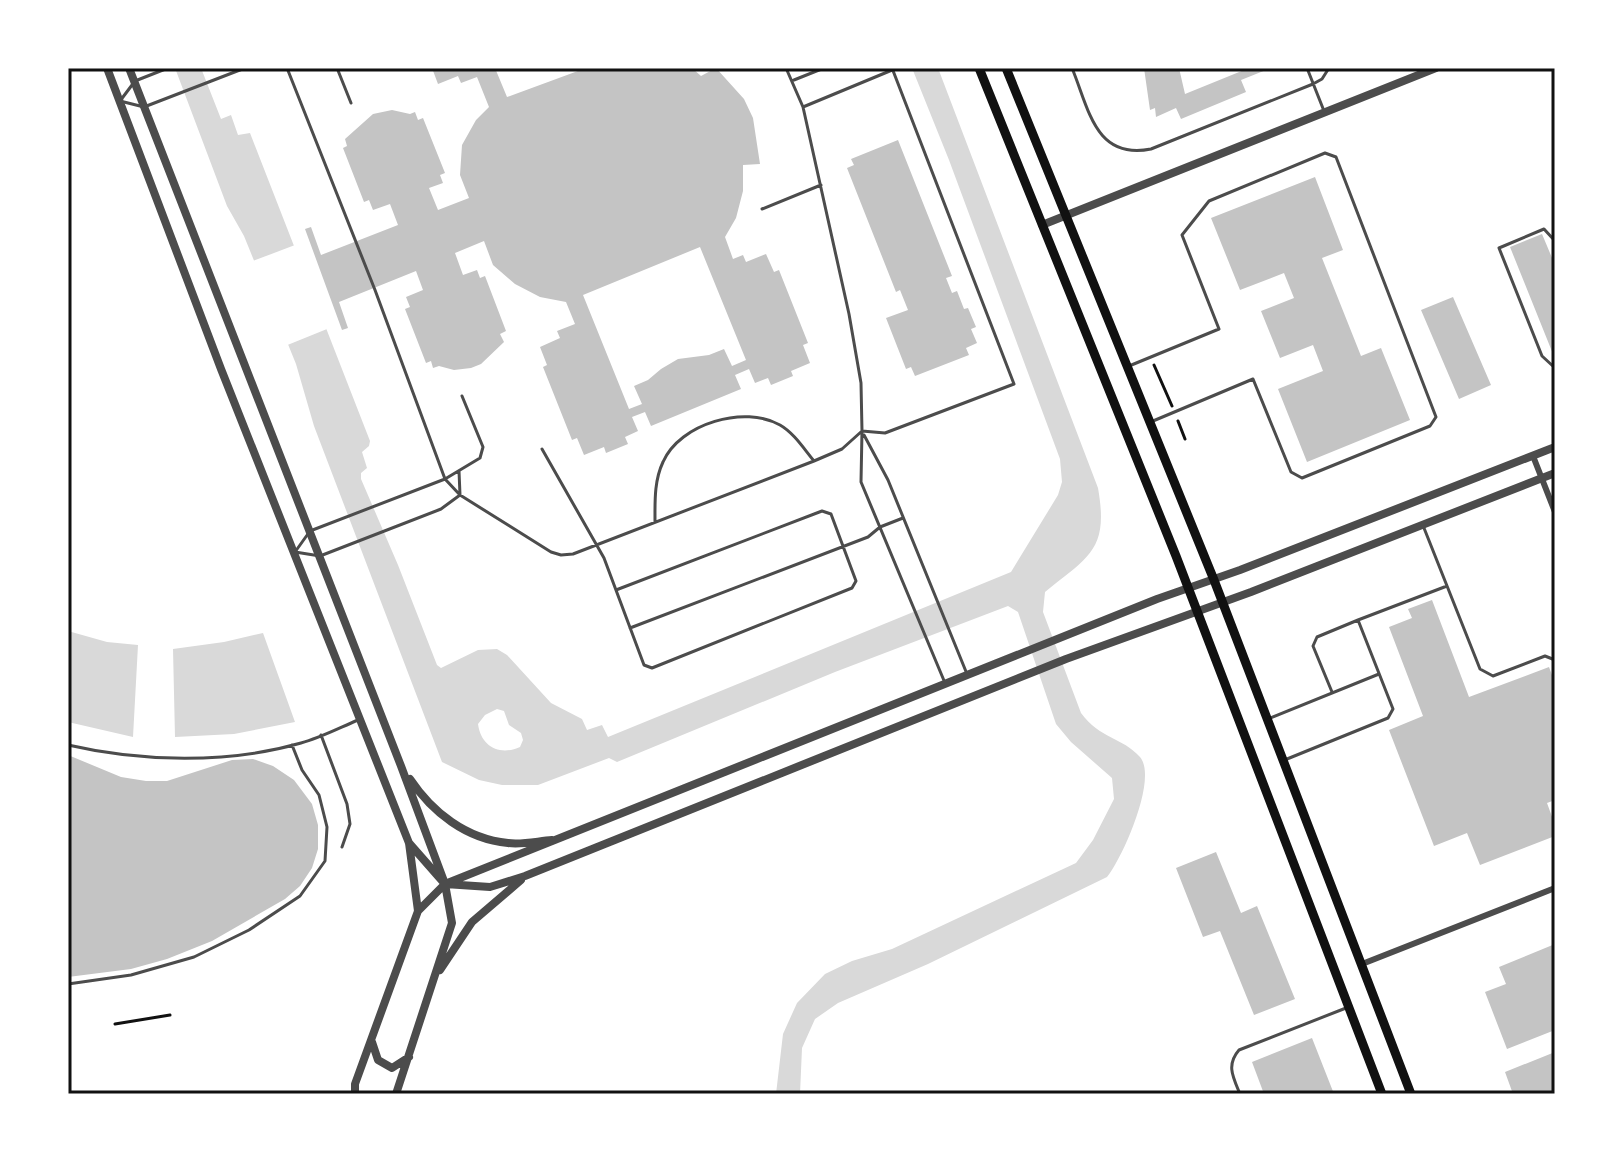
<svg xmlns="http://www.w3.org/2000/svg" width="1623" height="1162" font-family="'IBM Plex Sans',sans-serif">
<rect width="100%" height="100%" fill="#fff"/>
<!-- water -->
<path fill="#d9d9d9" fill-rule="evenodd" d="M175 68H201L221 119 231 115 238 135 250 133 370 441 369 446 362 452 367 468 361 473V479L398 565 437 665 441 668 478 650 497 649 507 655 551 703 582 719 587 730 602 725 608 737 1011 572 1058 495 1062 482 1060 459 949 160 912 68H938L1098 488C1109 550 1089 556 1045 592L1043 612 1081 713C1100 739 1122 737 1140 757 1158 778 1123 857 1107 877L928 964 838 1003 815 1019 802 1048 800 1094H776L783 1034 797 1003 825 974 852 961 892 949 1076 863 1093 840 1114 799 1112 778 1071 742 1056 724 1018 612 1008 606 835 672 617 762 609 758 538 785H502L479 780 442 762 314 426 296 364 244 236 227 206ZM497 709 504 711 509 725 521 733 523 740 520 747C500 756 481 747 478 724L485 715Z
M68 631 107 642 138 645 133 737 68 722Z
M263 633 295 722 234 734 175 737 173 649 224 642Z"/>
<!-- pier -->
<path fill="#fff" d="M295 245 327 329 285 346 253 261Z"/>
<!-- building -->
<path fill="#c4c4c4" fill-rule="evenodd" d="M432 68H495L507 97 586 68H692L701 76 716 68 744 99 753 118 760 164 743 165V191L736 218 725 237 733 259 743 255 746 262 766 254 774 272 779 270 808 343 803 345 810 363 791 371 793 376 771 385 768 378 755 383 749 369 735 375 741 389 651 426 645 412 632 417 638 431 625 437 628 444 606 453 604 447 584 455 577 438 572 440 543 367 547 365 540 347 560 338 557 331 575 324 566 302 540 297 515 284 493 265 484 241 455 253 463 275 477 270 480 278 485 276 506 331 500 334 504 342 481 364 471 368 454 370 439 366 433 368 431 361 426 363 405 309 410 307 406 297 423 290 416 271 339 302 348 328 342 330 305 229 311 227 321 255 398 225 390 204 373 210 369 200 364 202 343 148 347 146 345 139 373 114 392 110 410 114 415 112 418 120 423 118 445 173 440 175 443 183 429 188 438 210 469 198 460 175 462 145 476 120 489 107 477 77 461 83 458 76 438 84ZM700 247 746 360 732 366 724 349 709 355 678 359 661 369 648 380 634 386 642 404 629 409 583 295Z
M1144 68H1179L1185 94 1249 68H1271L1241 80 1246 92 1181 119 1176 108 1156 117 1155 108 1150 110Z
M898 140 952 276 946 278 952 293 957 291 964 309 968 308 976 327 971 329 977 343 966 348 969 355 915 376 911 367 906 369 886 318 908 310 900 290 896 292 847 168 854 165 851 159Z
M1315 177 1343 250 1322 258 1361 356 1381 348 1410 420 1307 462 1278 389 1323 371 1313 345 1280 358 1261 311 1294 298 1284 273 1240 290 1211 218Z
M1542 234 1555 265V359L1510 247Z
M1453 297 1491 385 1459 399 1421 310Z
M1432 600 1469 697 1549 667 1555 683V800L1547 803 1555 825V836L1480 865 1467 833 1434 846 1389 730 1423 716 1389 627 1412 618 1408 609Z
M68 755 121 777 146 781H167L232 760 253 759 273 766 294 780 312 804 318 825V849L312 868 300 886 285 899 212 941 167 959 131 969 68 977Z
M1216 852 1241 913 1257 906 1295 999 1254 1015 1220 931 1203 937 1176 868Z
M1555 944V1030L1507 1049 1485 992 1506 984 1499 967Z
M1312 1038 1334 1094H1264L1252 1062Z
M1555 1052V1094H1513L1505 1072Z"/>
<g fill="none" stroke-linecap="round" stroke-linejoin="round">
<!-- path -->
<path stroke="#111" stroke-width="3" d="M1154 365 1172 406
M1178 421 1185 439
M115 1024 170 1015"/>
<!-- service -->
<path stroke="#4c4c4c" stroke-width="3" d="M168 68 135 81 120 101 144 107 245 68
M287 68 375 290 445 479 460 495 551 552 561 555 573 554 814 461 842 449 862 431 861 383 849 314 803 107 786 68
M337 68 351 103
M1072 68C1089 109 1095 160 1151 149L1313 84 1322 79 1329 68
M1307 68 1324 111
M794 80 824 68
M803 107 897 68
M762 209 821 185
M1555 241 1544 229 1499 248 1542 356 1555 368
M1129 366 1219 329 1182 235 1209 201 1325 153 1336 157 1436 417 1430 426 1302 478 1291 472 1253 379 1153 421
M862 431 885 433 1014 384 892 68
M862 431 861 482 945 683
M864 435 888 480 967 674
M542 449 604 558 644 665 652 668 852 588 856 581 831 514 822 511 616 590
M459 471 460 495 441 509 320 556 295 552 310 531 445 479 480 458 483 447 462 396
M655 522C655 502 654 481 663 462 680 423 745 405 780 425 794 433 804 449 814 461
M1424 528 1480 669 1493 676 1545 656 1555 660
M630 628 868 537 880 527 903 518
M1332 692 1313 646 1317 637 1358 620
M1268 719 1379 674
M321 735 347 804 350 824 342 847
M68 745C141 762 228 764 301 743 320 738 339 728 358 720
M1287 759 1388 718 1393 709 1358 620 1447 586
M68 984 131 975 194 957 249 930 300 896 325 861 327 827 319 795 302 770 292 745
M1240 1094C1233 1077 1226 1065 1239 1050L1346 1008"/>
<!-- minor -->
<path stroke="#4c4c4c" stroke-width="6" d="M1533 456 1555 512
M1362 964 1555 888"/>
<!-- tertiary -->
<path stroke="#4c4c4c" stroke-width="8" d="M107 68 221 369 409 843 418 911 355 1084V1094
M129 68 401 766 445 884 452 923 396 1094
M1042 225 1436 68
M410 779C432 812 466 839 508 843 522 845 538 841 552 840
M409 843 445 884 490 887 525 876 1066 659 1251 592 1555 473
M418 911 445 884 1157 599 1240 570 1555 447
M440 970 472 922 521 880
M372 1042 378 1060 392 1068 409 1057"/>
<!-- secondary -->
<path stroke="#111" stroke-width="9" d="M979 68 1176 556 1382 1094
M1006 68 1214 580 1411 1094"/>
</g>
<!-- border -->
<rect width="1623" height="1162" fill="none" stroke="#ffffff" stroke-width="140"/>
<rect x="70" y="70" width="1483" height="1022" fill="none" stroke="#111" stroke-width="3"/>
</svg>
